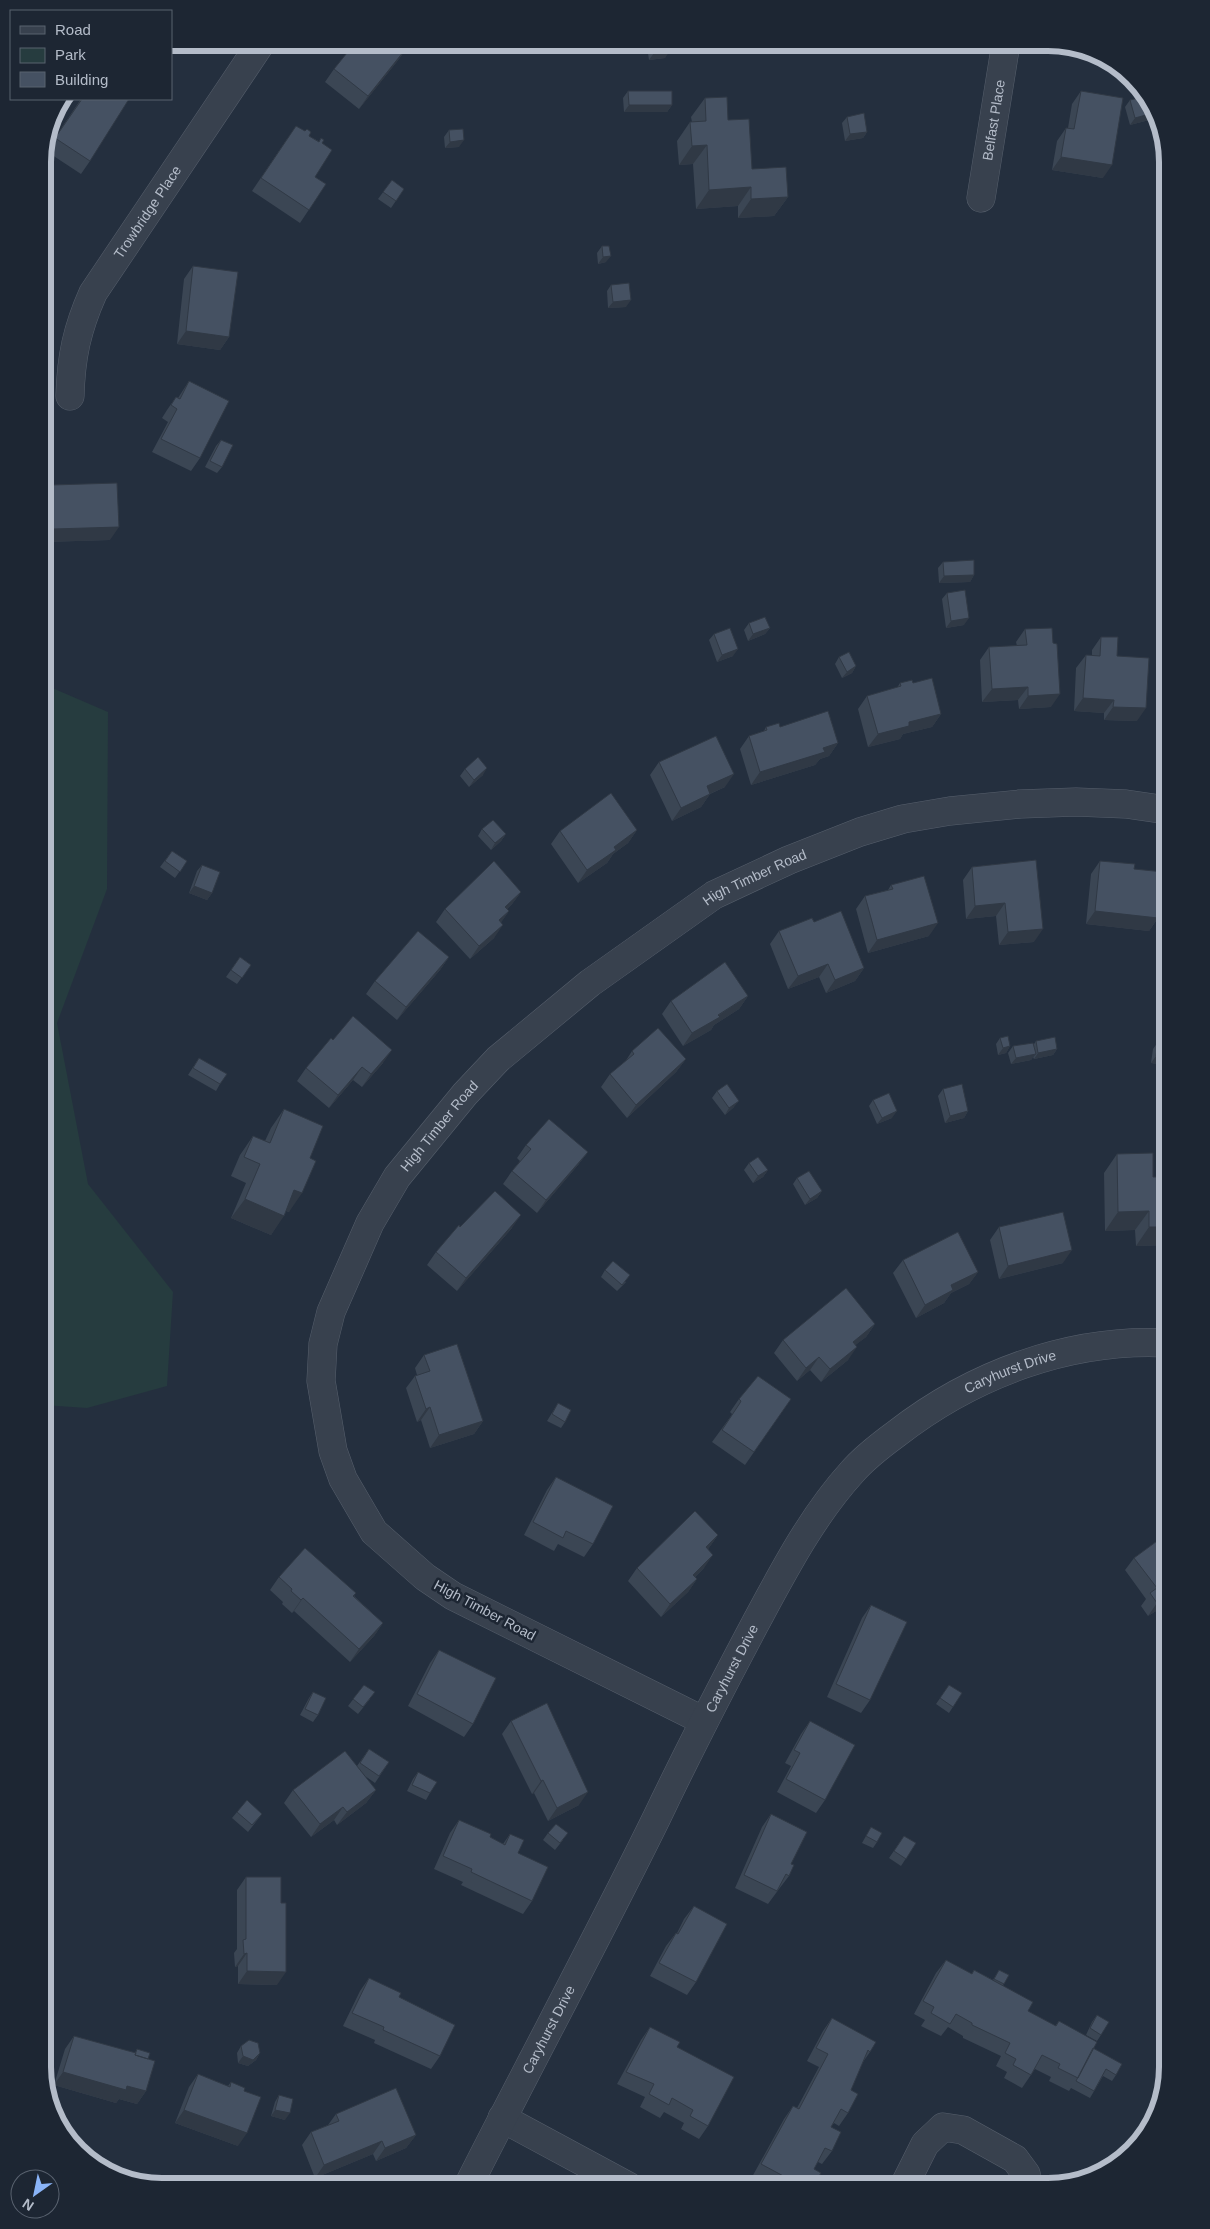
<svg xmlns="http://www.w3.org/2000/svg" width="1210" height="2229" font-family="Arial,sans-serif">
<rect width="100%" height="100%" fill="#242f3e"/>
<!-- green -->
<path fill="#263c3f" d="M43 684 108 712 107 889 57 1023 88 1184 173 1292 167 1386 87 1408 43 1405Z"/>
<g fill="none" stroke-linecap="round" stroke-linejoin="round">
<!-- minor casing -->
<g stroke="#565f6c" stroke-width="29">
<g id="minor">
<path id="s1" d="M981 198 1006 43"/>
<path id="s2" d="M70 396C71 357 77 329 93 293L261 43"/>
<path id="s3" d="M704 1721 453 1596 425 1577 374 1532 343 1479 333 1451 321 1381 323 1344 331 1312 370 1223 397 1177 465 1094 498 1059 590 983 714 895 789 860 860 832 903 819 950 811 1020 804 1076 802 1126 804 1167 810"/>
<path d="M502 2118 628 2186"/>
<path id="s4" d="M468 2186C530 2063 596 1941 657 1817 688 1752 721 1688 755 1624 783 1572 812 1516 852 1472 865 1457 881 1445 896 1434 973 1374 1070 1338 1167 1343"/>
<path d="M904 2186 925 2144 943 2127 963 2130 1015 2159 1026 2174 1029 2186"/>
</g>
</g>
<!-- minor -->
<use href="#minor" stroke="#38414e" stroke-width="28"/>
</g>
<!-- wall -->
<path fill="#3b4654" d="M650 43H669L665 58 649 60 647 46Z
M408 46 399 59 359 109 325 82 334 69Z
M628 91 672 105 667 112H624L623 98Z
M1081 91 1103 178 1052 170 1057 141 1066 128H1068L1072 104Z
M705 98 728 120 752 169 788 197 774 216 738 218V206L696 209 693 164 679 165 677 141 690 122H692L691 117Z
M81 99 90 161 81 174 46 151Z
M1130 100 1153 113 1149 120 1130 125 1125 107Z
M847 117 867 132 863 138 845 141 842 123Z
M449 130 459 147 445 148 444 137Z
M309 136 322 143 315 177 326 184 300 223 252 191 287 139Z
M392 180 404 189 391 208 378 199Z
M602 246 606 262 598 264 597 253Z
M193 266 229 337 220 350 177 344 184 279Z
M611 285 626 307 608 308 607 291Z
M189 381 200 458 191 471 152 452 168 422 162 418 167 410 176 397 178 398Z
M221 440 222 467 217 473 205 467 216 446Z
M52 485 110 540 44 542 43 498Z
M943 562 974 575 970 582 939 583 938 568Z
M947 593 964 625 946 628 942 599Z
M749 623 770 628 765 634 748 641 744 630Z
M1025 629 1053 643 1051 707 1019 709 1018 700 982 702 980 660 989 647 1017 646 1016 642Z
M714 634 733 656 717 662 709 640Z
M1101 637 1117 656 1137 721 1104 720V713L1074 711 1076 668 1086 655H1092V650Z
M839 657 856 666 852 673 842 678 835 664Z
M900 683H913L941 714 932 727 903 734 900 739 868 747 858 709 867 696 897 688Z
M766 727H780L838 743 829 756 820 759 815 765 751 785 740 749 749 736 764 731Z
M659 762 725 787 710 794 701 807 672 821 650 775Z
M465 769 483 775 469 787 460 776Z
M482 829 506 834 501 841 491 850 478 836Z
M637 830 628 843 613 854 607 863 578 883 551 844 560 831Z
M172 851 187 861 175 878 160 867Z
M1036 860 1034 942 999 945 996 916 966 919 963 880 972 867Z
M1100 861 1134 869 1158 918 1149 931 1086 924 1091 874Z
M202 865 212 893 207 900 189 893 197 871Z
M891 885 929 936 868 953 856 909 865 896 888 890Z
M521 892 512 904 507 909 509 911 501 922 494 938 470 959 436 922 445 909Z
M814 922 864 968 855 981 826 993 819 977 788 989 770 944 779 931Z
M240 957 251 965 237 984 226 977Z
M449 957 440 970 397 1020 366 994 375 981Z
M748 996 739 1009 714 1025 711 1030 683 1046 662 1014 671 1001Z
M1000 1038 1010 1046 1006 1053 998 1055 996 1044Z
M1036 1041 1057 1049 1053 1055 1034 1059 1033 1057 1031 1060 1011 1064 1008 1053 1013 1046 1034 1044Z
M1158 1042 1168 1044V1063L1166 1065 1151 1063 1153 1049Z
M632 1051 686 1059 676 1072 627 1118 601 1087 610 1074 625 1062Z
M199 1058 220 1084 216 1091 188 1075Z
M383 1063 362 1087 353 1080 329 1108 297 1081 306 1068Z
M943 1089 968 1111 964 1118 945 1123 938 1096Z
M717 1091 734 1107 725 1115 712 1098Z
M873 1100 892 1118 877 1124 869 1106Z
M284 1109 310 1158 289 1212 286 1211 271 1235 231 1218 246 1183 231 1176 240 1155 253 1136 265 1141 271 1128Z
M526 1145 588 1152 578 1165 537 1213 503 1184 512 1171 520 1161 517 1158Z
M1117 1154 1153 1177H1168V1245L1136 1246 1135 1230 1105 1231 1104 1173Z
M749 1163 768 1170 763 1177 753 1183 744 1170Z
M797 1178 822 1191 817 1198 805 1205 793 1184Z
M460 1227 512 1228 457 1291 427 1265 436 1252Z
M999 1227 1063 1263 999 1279 990 1240Z
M903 1260 978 1272 969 1284 951 1293 944 1303 916 1318 893 1273Z
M605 1270 626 1282 617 1291 601 1277Z
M875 1324 866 1337 855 1345 848 1360 821 1382 810 1370 797 1381 774 1353 783 1340Z
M424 1355 483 1421 474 1434 430 1448 421 1420 417 1422 406 1388 415 1376 417 1375 415 1368Z
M739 1399H791L745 1465 712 1442 731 1416 732 1414 730 1412Z
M558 1403 565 1422 561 1428 547 1421Z
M556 1477 593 1544 584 1557 558 1544 554 1551 524 1535 547 1490Z
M1168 1533V1627L1156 1611 1148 1616 1141 1606 1146 1599 1125 1570 1134 1558Z
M718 1535 708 1549 704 1568 695 1577 697 1579 688 1592 661 1617 628 1581 637 1568Z
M279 1577 356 1593 354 1596 383 1623 374 1636 350 1662 294 1611 292 1613 282 1604 283 1602 270 1590Z
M871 1605 870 1700 861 1713 827 1697 862 1618Z
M439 1650 473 1724 464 1737 408 1706 430 1663Z
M364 1685 370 1699 358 1714 348 1706Z
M949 1685 962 1693 949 1713 936 1704Z
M313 1692 318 1715 313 1722 300 1715 309 1698Z
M511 1721 579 1805 548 1821 534 1793 532 1794 502 1734Z
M810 1721 825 1800 816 1813 777 1792 791 1766 785 1763 801 1734Z
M369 1749 389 1762 375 1783 365 1776 376 1790 366 1803 337 1825 334 1820 311 1837 284 1803 293 1790 357 1766Z
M418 1772 430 1793 426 1800 407 1791 413 1779Z
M237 1812 262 1814 248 1832 232 1818Z
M771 1814 791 1864 789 1876 779 1889 768 1904 735 1888 762 1827Z
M459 1820 490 1837 503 1844 510 1834 532 1901 523 1914 461 1885 463 1882 434 1869 450 1833Z
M871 1827 877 1842 873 1848 862 1843Z
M548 1833 563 1840 555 1850 543 1840Z
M904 1836 916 1843 901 1866 889 1858Z
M246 1877 277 1985 238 1984V1966L235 1967 234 1953 237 1949V1890Z
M694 1906 696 1982 687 1995 650 1976 666 1946 676 1933H677L684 1919Z
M946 1960 972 1974 974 1970 993 1980 999 1970 1009 1975 1003 1985 1028 2011 1055 2026 1059 2021 1093 2048 1116 2075 1112 2081 1103 2076 1090 2098 1071 2088 1069 2091 1049 2081 1051 2077 1035 2069 1022 2088 1004 2078 1007 2072 996 2066 1001 2056 963 2038V2036L948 2027 941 2036 921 2026 925 2020 914 2014 936 1973Z
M369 1978 399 1997 440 2056 431 2069 374 2043 375 2040 343 2026 360 1991Z
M1097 2015 1101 2035 1097 2041 1086 2035 1092 2022Z
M832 2018 870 2052 863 2062 851 2090 848 2113 839 2126 834 2123 831 2127 832 2151 822 2164 818 2162 814 2169 813 2186H769L752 2177 784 2119 793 2106 797 2108 819 2067 807 2061 823 2031Z
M650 2027 677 2047 708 2126 699 2139 681 2129 684 2123 664 2112 660 2118 640 2107 645 2097 617 2084 641 2040Z
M74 2036 135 2053 137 2049 148 2059 146 2091 137 2104 119 2099 116 2103 54 2085 65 2049Z
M241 2046 260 2053 256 2060 248 2066 238 2063 237 2053Z
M198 2074 228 2086 231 2082 238 2146 175 2123 189 2087Z
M279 2095 285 2120 271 2116 275 2102Z
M336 2114 416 2135 406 2148 376 2161 373 2154 315 2178 302 2145 311 2132 328 2125Z"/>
<!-- shaded-wall -->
<path fill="#303945" d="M408 46 399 59 359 109 368 96Z
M670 51 665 58 649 60 654 53Z
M629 105H672L667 112H624Z
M1153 113 1149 120 1130 125 1135 118Z
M867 132 863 138 845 141 850 134Z
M464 140 459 147 445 148 450 142Z
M707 145 693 164 679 165 692 146Z
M1061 157 1112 165 1103 178 1052 170Z
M751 187 738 206 696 209 709 190Z
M788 197 774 216 738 218 751 199Z
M611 256 606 262 598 264 603 257Z
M631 300 626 307 608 308 613 302Z
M186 331 229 337 220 350 177 344Z
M119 527 110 540 44 542 53 529Z
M974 575 970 582 939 583 944 576Z
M969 618 964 625 946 628 951 621Z
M770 628 765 634 748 641 753 634Z
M738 649 733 656 717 662 722 655Z
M856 666 852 673 842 678 847 672Z
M1028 687 1018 700 982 702 992 689Z
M1060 694 1051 707 1019 709 1028 696Z
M1083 698 1114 700 1104 713 1074 711Z
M1113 707 1146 708 1137 721 1104 720Z
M941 714 932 727 903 734 900 739 868 747 878 734 909 722Z
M838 743 829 756 820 759 815 765 751 785 760 772 823 748Z
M487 768 483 775 469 787 474 780Z
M734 774 725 787 698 799 707 786Z
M710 794 701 807 672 821 681 808Z
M637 830 628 843 613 854 607 863 578 883 587 870 614 847Z
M506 834 501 841 491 850 495 843Z
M194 886 212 893 207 900 189 893Z
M521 892 512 904 496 920 505 907Z
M1005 903 996 916 966 919 975 906Z
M509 911 500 924 499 920Z
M1095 911 1158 918 1149 931 1086 924Z
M938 923 929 936 868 953 877 940Z
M503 925 494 938 470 959 479 946Z
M1043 929 1034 942 999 945 1008 932Z
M449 957 440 970 397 1020 406 1007Z
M828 964 819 977 788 989 798 976Z
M864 968 855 981 826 993 835 980Z
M748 996 739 1009 714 1025 711 1030 683 1046 692 1033Z
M1010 1046 1006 1053 998 1055 1003 1048Z
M1057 1049 1053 1055 1034 1059 1038 1053Z
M392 1050 383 1063 362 1087 371 1074Z
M1036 1054 1031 1060 1011 1064 1016 1058Z
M1156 1056 1168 1058V1063L1166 1065 1151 1063Z
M686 1059 676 1072 627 1118 636 1105Z
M362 1067 353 1080 329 1108 338 1095Z
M739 1101 734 1107 725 1115 729 1108Z
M897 1111 892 1118 877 1124 882 1118Z
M968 1111 964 1118 945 1123 950 1116Z
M588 1152 578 1165 537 1213 546 1200Z
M768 1170 763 1177 753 1183 758 1176Z
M294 1190 302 1193 289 1212 281 1209Z
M822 1191 817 1198 805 1205 810 1199Z
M245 1199 284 1216 271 1235 231 1218Z
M1149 1211 1135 1230 1105 1231 1118 1212Z
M521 1215 512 1228 457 1291 466 1278Z
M1149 1227H1168V1245L1136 1246Z
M1072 1250 1063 1263 999 1279 1008 1266Z
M978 1272 969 1284 951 1293 944 1303 916 1318 925 1305 951 1285Z
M875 1324 866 1337 843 1355 853 1342Z
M857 1347 848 1360 821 1382 830 1369Z
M819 1357 810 1370 797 1381 806 1368Z
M430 1407 421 1420 417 1422 426 1409Z
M483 1421 474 1434 430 1448 439 1435Z
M718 1535 709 1548 697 1560 706 1547Z
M713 1555 704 1568 683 1588 693 1575Z
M697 1579 688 1592 661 1617 670 1604Z
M303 1598 294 1611 292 1613 301 1600Z
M1165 1598 1156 1611 1148 1616 1157 1603Z
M383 1623 374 1636 350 1662 359 1649Z
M543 1780 534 1793 532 1794 541 1781Z
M376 1790 366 1803 337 1825 347 1812Z
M588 1792 579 1805 548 1821 557 1808Z
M343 1807 334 1820 311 1837 320 1824Z
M247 1953 238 1966 235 1967 244 1954Z
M247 1971 286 1972 277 1985 238 1984Z
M260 2053 256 2060 248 2066 238 2063 243 2056Z
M63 2072 127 2086 146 2091 137 2104 119 2099 116 2103 54 2085Z
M184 2110 247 2133 238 2146 175 2123Z
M275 2110 290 2113 285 2120 271 2116Z
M416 2135 406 2148 376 2161 385 2148Z
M382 2141 373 2154 315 2178 324 2165Z"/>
<!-- building -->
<path fill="#455162" stroke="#303945" d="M355 43H404L408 46 368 96 334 69Z
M652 43H669L670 51 654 53Z
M628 91H672V105H629Z
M1081 91 1123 98 1112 165 1061 157 1066 128 1074 129Z
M727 97 728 120 749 119 752 169 786 167 788 197 751 199V187L709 190 707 145 692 146 690 122 706 121 705 98Z
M1143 97 1152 107 1153 113 1135 118 1130 100Z
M82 99H129L90 161 55 138Z
M864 113 867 132 850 134 847 117Z
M296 126 305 131 307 129 311 132 309 136 319 142 321 138 324 140 322 143 332 150 315 177 326 184 309 210 261 178Z
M463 129 464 140 450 142 449 130Z
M392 180 404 189 396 201 383 192Z
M602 246H609L611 256 603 257Z
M193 266 238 272 229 337 186 331Z
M629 283 631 300 613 302 611 285Z
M189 381 229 401 200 458 161 439 177 409 171 405 176 397 180 399Z
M221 440 233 445 222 467 210 461Z
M117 483 119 527 53 529 52 485Z
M974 560V575L944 576 943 562Z
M965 590 969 618 951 621 947 593Z
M765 617 770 628 753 634 749 623Z
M730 628 738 649 722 655 714 634Z
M1052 628 1053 643 1057 644 1060 694 1028 696V687L992 689 989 647 1027 645 1025 629Z
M1101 637H1118L1117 656 1149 658 1146 708 1113 707 1114 700 1083 698 1086 655 1100 656Z
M849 652 856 666 847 672 839 657Z
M932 678 941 714 909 722V726L878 734 867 696 901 686 900 683 912 680 913 683Z
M828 711 838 743 823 748 825 752 760 772 749 736 767 730 766 727 779 723 780 727Z
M716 736 734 774 707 786 710 794 681 808 659 762Z
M478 757 487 768 474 780 465 769Z
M611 793 637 830 614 847 616 850 587 870 560 831Z
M493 820 506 834 495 843 482 829Z
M172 851 187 861 180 872 165 861Z
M1036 860 1043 929 1008 932 1005 903 975 906 972 867Z
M494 861 521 892 505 907 509 911 499 920 503 925 479 946 445 909Z
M1100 861 1135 864 1134 869 1164 872 1158 918 1095 911Z
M202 865 220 872 212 893 194 886Z
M924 876 938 923 877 940 865 896 893 889 891 885Z
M841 911 864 968 835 980 828 964 798 976 779 931 812 918 814 922Z
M418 931 449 957 406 1007 375 981Z
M240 957 251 965 242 978 231 970Z
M725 962 748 996 718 1015 720 1017 692 1033 671 1001Z
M353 1016 392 1050 371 1074 362 1067 338 1095 306 1068 331 1038 333 1040Z
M658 1028 686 1059 636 1105 610 1074 634 1054 632 1051Z
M1008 1036 1010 1046 1003 1048 1000 1038Z
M1055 1037 1057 1049 1038 1053 1036 1041Z
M1158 1042 1168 1044V1058L1156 1056Z
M1033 1043 1036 1054 1016 1058 1013 1046Z
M199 1058 227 1074 220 1084 193 1068Z
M727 1084 739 1101 729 1108 717 1091Z
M962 1084 968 1111 950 1116 943 1089Z
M889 1093 897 1111 882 1118 873 1100Z
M284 1109 323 1126 310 1158 316 1161 302 1193 294 1190 284 1216 245 1199 260 1164 244 1157 253 1136 270 1143Z
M549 1119 588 1152 546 1200 512 1171 531 1149 526 1145Z
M1153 1153V1177H1168V1227H1149V1211L1118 1212 1117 1154Z
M758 1157 768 1170 758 1176 749 1163Z
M809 1171 822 1191 810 1199 797 1178Z
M495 1191 521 1215 466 1278 436 1252 459 1225 460 1227Z
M1063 1212 1072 1250 1008 1266 999 1227Z
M958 1232 978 1272 951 1285 953 1290 925 1305 903 1260Z
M613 1261 630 1275 622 1285 605 1270Z
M846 1288 875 1324 853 1342 857 1347 830 1369 819 1357 806 1368 783 1340Z
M457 1344 483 1421 439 1435 430 1407 426 1409 415 1376 430 1371 424 1355Z
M758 1376 791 1399 754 1452 722 1430 740 1403 741 1401 739 1399Z
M558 1403 571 1410 565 1422 552 1414Z
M556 1477 613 1506 593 1544 566 1531 563 1538 533 1522Z
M695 1511 718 1535 706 1547 713 1555 693 1575 697 1579 670 1604 637 1568Z
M1168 1533V1601L1165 1598 1157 1603 1150 1593 1157 1588 1134 1558Z
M305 1548 356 1593 353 1596 383 1623 359 1649 303 1598 301 1600 291 1591 292 1589 279 1577Z
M871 1605 907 1622 870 1700 836 1684Z
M439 1650 496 1678 473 1724 417 1694Z
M364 1685 375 1692 363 1707 353 1699Z
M949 1685 962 1693 953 1707 940 1698Z
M313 1692 326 1698 318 1715 305 1709Z
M547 1703 588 1792 557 1808 543 1780 541 1781 511 1721Z
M810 1721 855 1745 825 1800 786 1779 800 1753 794 1750Z
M369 1749 389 1762 379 1776 360 1763Z
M345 1751 376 1790 347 1812 343 1807 320 1824 293 1790Z
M418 1772 437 1782 430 1793 412 1785Z
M247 1800 262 1814 252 1825 237 1812Z
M771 1814 807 1832 791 1864 794 1865 789 1876 786 1874 777 1891 744 1875Z
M459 1820 491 1834 490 1837 505 1845 510 1834 524 1840 518 1853 548 1867 532 1901 471 1872 472 1869 443 1856Z
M556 1824 568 1833 560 1843 548 1833Z
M871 1827 882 1833 877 1842 866 1836Z
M904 1836 916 1843 906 1859 894 1851Z
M246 1877H281V1903H286V1972L247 1971V1953L244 1954 243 1940 246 1939Z
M694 1906 727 1924 696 1982 659 1963 676 1933 678 1934Z
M946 1960 972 1974 974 1970 1033 2002 1028 2011 1056 2026 1059 2021 1097 2042 1078 2078 1058 2068 1060 2064 1042 2055 1031 2075 1013 2065 1016 2059 1005 2053 1010 2043 972 2025V2023L956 2014 950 2024 931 2013 934 2007 923 2001Z
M999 1970 1009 1975 1004 1984 994 1979Z
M369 1978 401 1993 399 1997 455 2025 440 2056 383 2030 384 2027 352 2013Z
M1097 2015 1109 2022 1101 2035 1090 2028Z
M832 2018 876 2042 870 2052 868 2050 851 2090 858 2094 848 2113 841 2109 831 2127 841 2132 832 2151 825 2148 814 2169 821 2173 813 2186H802L761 2164 793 2106 799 2109 828 2054 816 2048Z
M650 2027 680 2042 677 2047 734 2077 708 2126 690 2116 693 2110 672 2098 669 2105 649 2094 654 2084 626 2072Z
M74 2036 136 2053 135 2055 155 2061 146 2091 127 2086 126 2090 63 2072Z
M249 2040 258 2043 260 2053 253 2060 243 2056 241 2046Z
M1093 2048 1122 2064 1116 2075 1106 2069 1094 2091 1076 2081Z
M137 2049 150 2053 148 2059 135 2055Z
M198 2074 230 2087 231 2082 245 2088 244 2091 261 2097 247 2133 184 2110Z
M396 2088 416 2135 385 2148 382 2141 324 2165 311 2132 339 2121 336 2114Z
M279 2095 293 2099 290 2113 275 2110Z"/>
<g text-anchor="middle" stroke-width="5" stroke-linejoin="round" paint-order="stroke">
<!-- street labels -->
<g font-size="14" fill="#b4bcc9" stroke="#1d2633">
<text dy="5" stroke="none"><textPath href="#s1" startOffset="79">Belfast Place</textPath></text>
<text dy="5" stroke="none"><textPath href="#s2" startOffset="204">Trowbridge Place</textPath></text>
<text dy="5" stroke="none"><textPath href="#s3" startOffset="1236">High Timber Road</textPath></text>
<text dy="5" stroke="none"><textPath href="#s3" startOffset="831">High Timber Road</textPath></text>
<text dy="5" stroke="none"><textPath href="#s4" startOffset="1001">Caryhurst Drive</textPath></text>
<text transform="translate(485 1610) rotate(28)" y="5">High Timber Road</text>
<text dy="5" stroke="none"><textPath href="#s4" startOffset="581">Caryhurst Drive</textPath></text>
<text dy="5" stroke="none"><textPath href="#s4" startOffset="176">Caryhurst Drive</textPath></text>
</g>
</g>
<!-- crop -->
<path d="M0 0H1210V2229H0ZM162 51H1048A111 111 0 0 1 1159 162V2067A111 111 0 0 1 1048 2178H162A111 111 0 0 1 51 2067V162A111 111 0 0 1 162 51Z" fill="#1d2633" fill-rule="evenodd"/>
<path fill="none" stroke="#b4bcc9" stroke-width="6" d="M162 51H1048A111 111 0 0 1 1159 162V2067A111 111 0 0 1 1048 2178H162A111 111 0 0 1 51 2067V162A111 111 0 0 1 162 51Z"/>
<!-- legend -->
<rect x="10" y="10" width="162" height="90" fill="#1d2633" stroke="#59626f"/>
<rect x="20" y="26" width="25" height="8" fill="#38414e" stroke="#59626f"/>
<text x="55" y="35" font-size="15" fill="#b4bcc9">Road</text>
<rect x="20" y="48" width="25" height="15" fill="#263c3f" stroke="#59626f"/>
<text x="55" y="60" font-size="15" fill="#b4bcc9">Park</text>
<rect x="20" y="72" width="25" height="15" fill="#455162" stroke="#59626f"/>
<text x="55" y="85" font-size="15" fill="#b4bcc9">Building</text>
<!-- north arrow -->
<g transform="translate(35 2194) rotate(213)"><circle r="24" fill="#1d2633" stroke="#59626f"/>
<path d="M0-4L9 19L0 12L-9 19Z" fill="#8ab4f8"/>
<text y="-8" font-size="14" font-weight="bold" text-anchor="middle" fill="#b4bcc9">N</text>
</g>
</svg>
